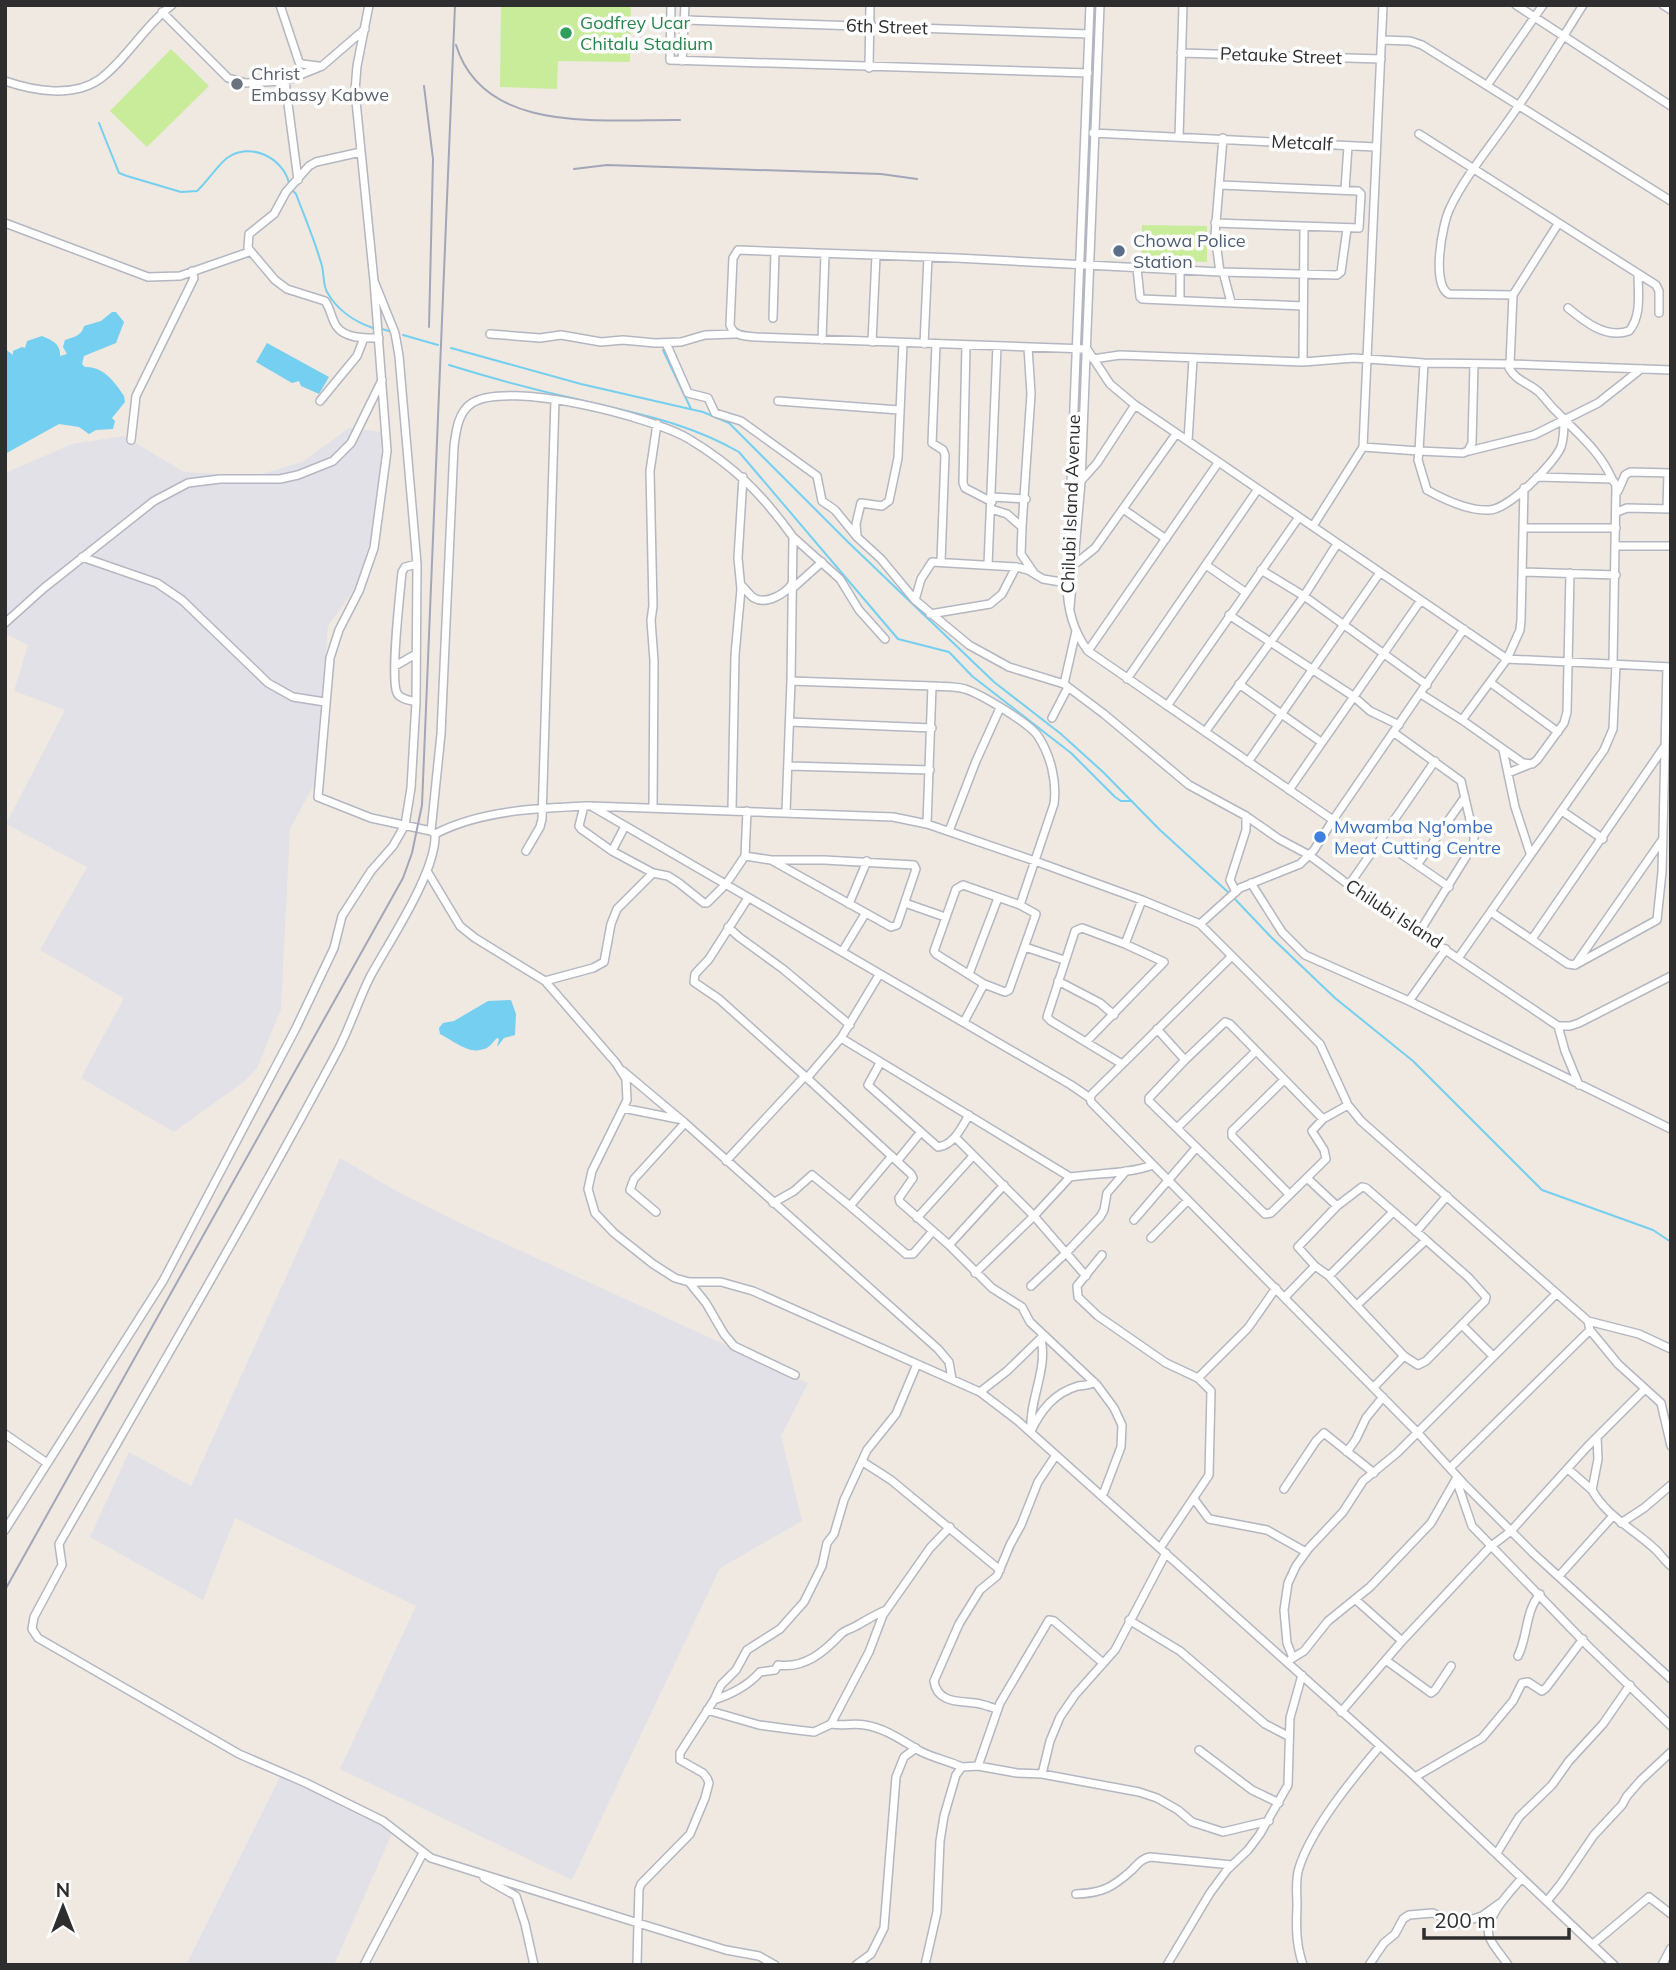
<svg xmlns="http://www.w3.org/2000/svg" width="1676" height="1970" font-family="Mulish,sans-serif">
<rect width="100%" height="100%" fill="#efe9e1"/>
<!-- industrial -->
<path fill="#e3e1e8" d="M349 428 382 432 378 510 359 583 328 626 315 783 290 829 281 1009 257 1068 245 1081 174 1132 81 1078 124 998 40 950 87 867 6 824 65 710 14 691 28 645 5 633V473L72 444 124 436 184 472 255 476 302 462Z
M340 1158 398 1192 458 1222 808 1383 781 1436 802 1521 720 1568 572 1880 340 1769 416 1606 235 1518 203 1600 90 1537 129 1452 191 1486Z
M281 1775 393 1831 334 1965H186Z"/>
<!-- pitch -->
<path fill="#c9ec9a" d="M501 5H631L630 62 558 61 557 89 500 87Z
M171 49 209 86 147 147 110 111Z
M1142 225 1207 226V262L1141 260Z"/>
<!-- water -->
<path fill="#75cff0" d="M112 312H116L124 322 116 343 84 356 82 364 85 367C103 366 115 382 124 396L125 402 112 418 115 421 113 429 96 430 89 434 79 427 59 424 5 454V349L13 355V351L22 347 25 348 27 341 42 336C52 340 61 344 60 356L67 354 63 347 65 340C73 337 82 336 84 326L101 321Z
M267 343 329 377 319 394 301 386 299 381 292 383 256 362Z
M511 1000 516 1014 515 1035 504 1038 497 1047 499 1039 497 1038C493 1042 489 1048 484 1049 468 1055 453 1040 440 1034L439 1028 443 1023 454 1021 488 1001Z"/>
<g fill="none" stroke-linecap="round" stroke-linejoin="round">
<!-- stream -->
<path stroke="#75cff0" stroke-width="2" d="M99 123 119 173 127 176 181 192 197 191C208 181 216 167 227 158 250 141 283 158 289 183
M293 191 296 194C305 218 315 241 322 266 324 274 323 285 327 292 337 310 355 322 373 328
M382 329 389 331
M403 335 438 345
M451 348 581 384 703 412 729 423 848 542 994 682 1061 734 1103 772 1160 830 1229 893
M663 350 691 409
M449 365C494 379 539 391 585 401 642 415 688 423 739 452L898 639 949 652 972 676 1071 753 1115 797 1121 801H1132
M1233 897 1270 936 1335 998 1413 1061 1542 1190 1653 1230 1671 1242"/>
<!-- minor casing -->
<g stroke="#b4b7c1" stroke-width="10">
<path id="minor" d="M280 5 299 62 302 64 318 66
M671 5 670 60 1088 73
M1090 5 1067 583C1067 608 1073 631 1088 651L1333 820 1314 850 1300 864 1240 888 1200 924
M1516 5 1671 106
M1663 5 1671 10
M162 12 228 78 246 83 285 81 322 66 365 29
M685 20 1089 34
M1382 40 1410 41 1422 45 1671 201
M1181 53 1381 59
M682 61 685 5
M869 68 870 5
M5 81C34 91 73 98 100 79 127 59 144 26 172 5
M285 81 298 180
M1488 84 1543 5
M1093 133 1375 147
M1419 134 1656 285 1659 291V313
M1179 137 1183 5
M361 152 316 162 309 166 286 192 274 214 249 234 248 248 275 280 287 289 325 301C331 309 331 319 337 327 346 339 366 338 379 338
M1345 190 1348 146
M5 223 148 277 180 276 249 252
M1215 223 1359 228 1361 194 1358 191 1220 185
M1347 229 1341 272 1337 275 1220 272 956 258 738 250 733 258 730 325C734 337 746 336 757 337L1087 349 1110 384 1135 405 1507 659 1520 630 1521 620 1524 488
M1137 268 1140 297 1142 299 1303 306
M1220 272 1215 235 1223 138
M1223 272 1231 302
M374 281 387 451 374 548 359 591 339 630 330 658 318 797 371 818 431 831 435 834C437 871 389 942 370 977 358 1001 350 1027 338 1050 249 1217 153 1380 59 1544L62 1565 34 1617 32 1629 38 1638 239 1754 306 1783 383 1821 431 1858 638 1923 637 1965
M1513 295 1449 294C1431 285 1442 224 1450 208 1465 176 1490 147 1510 118 1536 82 1559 43 1583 5
M1180 300V270
M1568 308C1585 322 1606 339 1629 331 1642 316 1638 292 1638 274
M773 318 775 252
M490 334 540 338 561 335 601 342 623 340 655 343 681 342 705 335 735 334
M822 340 825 254
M872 342 876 256
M666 343 688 393 708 398 715 413 741 421 817 476 822 501 835 510 857 537 881 559 915 600 969 645 1009 667 1064 684 1104 714 1189 785 1246 816 1279 839 1309 855 1349 885 1558 1026H1570L1579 1023 1671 976
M924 344 928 257
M936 344 932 443 943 450 945 455 941 562
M966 345 963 483 965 488 992 502
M1093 359 1120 355 1303 362 1354 358 1424 363 1510 364 1513 295 1558 224
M1303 362 1304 227
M1474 364 1472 443 1468 451 1463 453 1419 451 1418 460 1427 490C1445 500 1468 511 1489 510 1508 510 1554 464 1561 447 1564 438 1564 429 1564 420
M320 401 357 356 364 338
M778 401 899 410
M131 440 136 396 194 278 192 271
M1188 441 1193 359
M1363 447 1419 451 1424 363
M1469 451 1534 435 1598 403 1641 369
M1537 477 1612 479 1616 485 1613 664
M1612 479C1600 451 1578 434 1557 412 1550 406 1545 398 1539 392 1529 383 1516 381 1509 368L1510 364 1671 370
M1081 481 1097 463 1135 405
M1618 491 1625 475 1630 472 1671 473
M992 497 1026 499
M991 509 1007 514 1022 527 1021 554 1034 573
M1123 509 1166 539
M1667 509 1668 473
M1617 512 1627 508 1671 509
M1313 526 1363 447 1383 5
M1022 527 1031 394 1028 347
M1524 528H1616
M857 536 856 524 861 503 882 506 889 501 898 458 903 343
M1616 546H1671
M82 557 157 583 182 600 268 683 293 697 325 702
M1075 564 1095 548 1176 434
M988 565 997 346
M1206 565 1245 592
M1261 570 1304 596 1427 685
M1523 572 1616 575
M741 585C745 588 749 595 754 598 766 605 785 594 792 584
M793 588 822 562
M915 600 921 579 932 562 1016 567 1028 570 1043 579 1067 583
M1070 607 1081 482 1100 5
M930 614 990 604 1002 594 1016 567
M1229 615 1353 696 1370 711 1399 725
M5 623 44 588 154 501 188 483 220 479H280L298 475 333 461 351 443 382 380
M1088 651 1218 463
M395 666 416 654
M1127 679 1258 489
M791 681 793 537 840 579 859 610 885 639
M1491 683 1558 732
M1064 684 1076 631
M1239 684 1321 742
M932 686C943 687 954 686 965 689 981 694 1029 723 1038 736 1051 756 1057 782 1054 804L1020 905
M1421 694 1462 720 1523 763 1532 764 1537 760 1564 723 1567 712 1570 573
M416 702C409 700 400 699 397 693 390 679 400 593 402 572L405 567 417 564
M1167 706 1299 517
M1052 718 1068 687
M1462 720 1507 659 1671 667
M790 722 932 728
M1205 732 1304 596 1337 544
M1393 732 1461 781 1474 837V844L1420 931
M1503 750 1515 807 1530 853
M1248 762 1379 574
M789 766 930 770
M1508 773 1528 765
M1289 790 1421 600
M584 806 579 826 581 829 612 851 653 873 668 876 679 883 704 903H707L726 884 745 856 747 811
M591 806 1071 1085 1090 1098
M653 808 654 661 651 620 653 606 650 471 657 424
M732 810 735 655 741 589 738 558 743 477
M1562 811 1603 839
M786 812 791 681 932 686 927 824
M1333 820 1464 629
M431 831 441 734 454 446C456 431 458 412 472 403 509 380 652 417 689 439 734 466 762 494 793 537
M949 831 976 761 1000 708
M435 834C481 810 539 808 590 806L893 817 927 824 1035 861 1142 900 1200 924 1320 1044 1348 1105 1361 1121 1588 1321 1590 1330 1451 1467
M1381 840 1449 887
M526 851 540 827 542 819 555 400
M612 851 625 826
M745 856 771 860H824L914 865 916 869 897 925 891 927 771 860
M1417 865 1465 797
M427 871 460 926 475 938 545 981 616 1063 626 1079 627 1100 592 1171 588 1189 595 1213 614 1233 653 1264 675 1278 689 1282H721L753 1291 980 1392 1018 1421 1415 1777 1614 1965
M1251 883 1282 932 1305 955 1409 1001 1671 1129
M963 885 1020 905 1036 914 1009 990 1005 992 984 984 936 954 934 951 956 889Z
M1349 885 1435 761
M1236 892 1230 880 1246 830V816
M748 898 709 959 695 974 694 982 719 999 807 1078
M905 903 945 917
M849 904 867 861
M1491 912 1568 964 1575 965 1657 920 1662 872 1667 667
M728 927 739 937 783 969 850 1025
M1532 939 1664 747
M1125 944 1142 900
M1025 947 1064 960
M842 952 865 914
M1232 956 1092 1094 1090 1098 1091 1102 1417 1432 1465 1485 1534 1554 1671 1679
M1459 957 1604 750 1613 729 1616 664
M1575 965 1662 840
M969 974 998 898
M879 975 841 1038 807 1078 911 1174 913 1178 899 1198 900 1202 949 1245 1004 1185
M545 981 593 968 604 962 611 924 617 909 653 873
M1058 981 1100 1003 1114 1015
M1409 1001 1446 949
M964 1022 984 984
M1558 1026 1565 1051 1579 1085
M1157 1029 1185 1060
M841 1038 1070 1177 1034 1216 955 1137
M1086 1042 1164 962 1125 944 1082 928 1075 931 1047 1017 1051 1021 1122 1064
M880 1063 868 1085 938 1147C954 1145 961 1128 969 1115
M623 1071 685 1123
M1284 1080 1232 1131V1136L1289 1194
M623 1108 678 1119
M1323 1119 1230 1024 1225 1022 1185 1060 1149 1098V1101L1265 1214 1271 1213 1326 1159 1324 1150 1312 1131 1323 1119 1348 1105
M1178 1127 1256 1051
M892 1156 850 1206 906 1254H913L932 1232
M898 1160 920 1133
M726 1161 805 1076
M1070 1177C1098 1173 1127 1174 1153 1165
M1308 1179 1337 1206
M773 1203 794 1191 812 1175 850 1206
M656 1212 630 1190 634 1179 685 1123 938 1349 949 1362 952 1379
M917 1218 973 1156
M1134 1220 1196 1148
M1416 1232 1447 1196
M1151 1238 1188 1200
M949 1245 992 1288 1022 1307 1030 1322 1097 1385 1114 1408 1122 1425 1121 1447 1104 1492 1100 1495
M1102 1255 1077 1286 1078 1297 1098 1316 1166 1363 1198 1378 1211 1391 1209 1475 1160 1548
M975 1273 1034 1216 1086 1276
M1329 1276 1393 1212
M689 1282 706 1303 724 1334 734 1346 795 1375
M1031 1286 1066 1253 1100 1217 1104 1210 1107 1193 1126 1171
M1285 1297 1315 1266
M1357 1305 1426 1240 1366 1188 1362 1187 1337 1206 1298 1247 1315 1266 1329 1276 1404 1356 1418 1365 1426 1361 1485 1301 1486 1297 1469 1278 1426 1240
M1588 1321 1639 1334 1671 1349
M1462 1325 1493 1356
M1590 1330 1618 1364 1661 1403 1671 1446
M1041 1339C1048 1370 1029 1399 1031 1431 1041 1410 1054 1393 1078 1386 1085 1385 1088 1386 1094 1382
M1198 1378 1248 1328 1276 1288
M1374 1387 1404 1356
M980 1392 1007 1371 1042 1337
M5 1434 47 1463
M1597 1437 1598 1459 1592 1490C1607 1517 1634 1529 1656 1550 1661 1555 1665 1561 1671 1566
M1347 1452 1356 1439 1366 1418 1383 1397
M863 1462 891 1480 1000 1570
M1568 1469 1592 1490
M1456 1479 1472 1526 1589 1647 1671 1726
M1284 1489 1316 1441 1324 1433 1374 1473
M1194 1499 1209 1519 1267 1530 1306 1552
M1621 1523 1644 1508 1671 1485
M5 1530 163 1281 296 1028 334 948 342 916 371 871 393 846 405 825 411 788 416 702 417 564 399 356 395 333 374 281 355 91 357 66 369 5
M1559 1576 1612 1517
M1356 1600 1402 1641
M1129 1620 1180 1651 1265 1724 1288 1736
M1518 1656C1528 1636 1525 1611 1540 1594
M1293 1658 1287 1643 1284 1610 1288 1583 1296 1566 1309 1548 1343 1512 1363 1481 1397 1453 1556 1294
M1291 1659 1304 1651 1328 1621 1370 1587 1431 1523 1456 1479
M1387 1661 1431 1693 1435 1690 1451 1666
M714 1700C732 1694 748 1686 760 1672L775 1670 778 1665C805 1669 825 1651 841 1634 845 1630 851 1629 856 1626 867 1620 874 1615 886 1610
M997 1709C990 1707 983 1704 975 1703 959 1701 937 1703 934 1681L959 1624 980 1590 997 1576 1010 1545 1021 1525 1038 1482 1056 1455
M707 1710 759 1725 789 1729 814 1732 831 1724 869 1652 883 1615 930 1548 950 1527
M1341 1712 1402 1641 1490 1547 1511 1531 1587 1447 1645 1389
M831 1724C843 1726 854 1723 865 1725 885 1728 903 1741 920 1751 933 1758 949 1761 962 1767
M1199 1750 1252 1790 1279 1803
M978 1766 1000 1703 1049 1620 1054 1621 1103 1663
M1042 1774 1050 1741 1060 1717 1075 1695 1115 1650 1166 1553
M1415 1777 1482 1738 1513 1701 1522 1683 1528 1682 1542 1691 1546 1688 1583 1639
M1497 1853 1519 1817 1552 1785 1569 1761 1603 1724 1630 1685
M484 1878 516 1896 525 1924 534 1965
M1076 1894C1102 1893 1112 1888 1132 1870 1138 1864 1141 1859 1150 1857L1232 1865
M1547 1901 1560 1885 1594 1835 1622 1805 1627 1796 1641 1780 1671 1752
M1593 1944 1649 1897 1671 1914
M364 1965 423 1853
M775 1965 759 1956 726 1950 638 1923 639 1889 641 1884 690 1834 705 1798 709 1783 707 1778 703 1773 680 1760V1753L714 1700 721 1685 736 1670 747 1650 780 1629 804 1602 822 1566 827 1543 834 1534 844 1500 867 1450 896 1414 917 1364
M856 1965 871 1954 884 1928 896 1777 904 1757 916 1748
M925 1965 937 1912 940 1841 944 1816 956 1775 962 1767 978 1766 1017 1773 1042 1774 1139 1792 1157 1798 1178 1810 1192 1822 1223 1832 1269 1821
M1167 1965 1210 1893 1227 1870 1248 1850 1260 1834 1288 1785 1290 1718 1302 1675
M1303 1965C1296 1945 1296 1927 1297 1906 1297 1893 1295 1880 1299 1868 1311 1829 1353 1778 1380 1746
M1369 1965 1384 1943 1395 1934 1403 1919 1409 1915 1433 1913 1457 1924 1482 1916 1500 1903
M1508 1965C1503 1957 1491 1944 1489 1936 1484 1918 1511 1891 1522 1878
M1662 1965 1671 1948"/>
</g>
<!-- minor -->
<use href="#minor" stroke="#fff" stroke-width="7"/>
<!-- rail -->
<path stroke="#a3a6b8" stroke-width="2" d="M456 45C484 136 605 119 680 120
M424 86 433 159 429 327
M574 169 607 165 881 174 917 179
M5 1590 403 878 412 853 422 805 455 5"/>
</g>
<!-- markers -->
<circle fill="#2e9e5b" stroke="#fff" stroke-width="2.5" cx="566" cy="33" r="7"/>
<circle fill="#6b7280" stroke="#fff" stroke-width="2.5" cx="237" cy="84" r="7"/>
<circle fill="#5c6f8a" stroke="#fff" stroke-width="2.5" cx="1119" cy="251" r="7"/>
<circle fill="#3f7fe0" stroke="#fff" stroke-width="2.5" cx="1320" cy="837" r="7"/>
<g text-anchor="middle" stroke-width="7" stroke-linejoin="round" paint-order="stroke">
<!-- leisure labels -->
<g font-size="18" fill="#27864d" stroke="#fff" text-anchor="start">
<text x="580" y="29">Godfrey Ucar<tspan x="580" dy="21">Chitalu Stadium</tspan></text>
</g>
<!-- street labels -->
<g font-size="18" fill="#2e2e2e" stroke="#fff">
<text transform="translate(887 27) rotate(2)" y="6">6th Street</text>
<text transform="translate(1281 56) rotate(2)" y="6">Petauke Street</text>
<text transform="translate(1302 143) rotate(3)" y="6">Metcalf</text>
<text transform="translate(1071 504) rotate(-88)" y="6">Chilubi Island Avenue</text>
<text transform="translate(1394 914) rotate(33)" y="6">Chilubi Island</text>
</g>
<!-- worship labels -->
<g font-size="18" fill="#5b616d" stroke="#fff" text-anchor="start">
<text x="251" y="80">Christ<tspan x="251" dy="21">Embassy Kabwe</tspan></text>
</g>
<!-- service labels -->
<g font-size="18" fill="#4e5e75" stroke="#fff" text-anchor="start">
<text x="1133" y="247">Chowa Police<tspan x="1133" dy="21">Station</tspan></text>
</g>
<!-- shop labels -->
<g font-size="18" fill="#366cbe" stroke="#fff" text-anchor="start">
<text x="1334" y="833">Mwamba Ng'ombe<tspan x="1334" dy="21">Meat Cutting Centre</tspan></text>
</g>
</g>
<!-- border -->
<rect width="1676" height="1970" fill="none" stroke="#2e2e2e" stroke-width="14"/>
<!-- north arrow -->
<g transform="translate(63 1907)" stroke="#ffffff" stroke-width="5" paint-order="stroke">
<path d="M0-5L12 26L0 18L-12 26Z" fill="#2e2e2e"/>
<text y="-10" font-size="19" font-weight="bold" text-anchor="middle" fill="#2e2e2e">N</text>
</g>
<!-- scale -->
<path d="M1424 1928v10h145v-10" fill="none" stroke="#2e2e2e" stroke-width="3.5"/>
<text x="1434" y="1928" font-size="21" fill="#2e2e2e" stroke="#ffffff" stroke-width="5" paint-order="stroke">200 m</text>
</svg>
